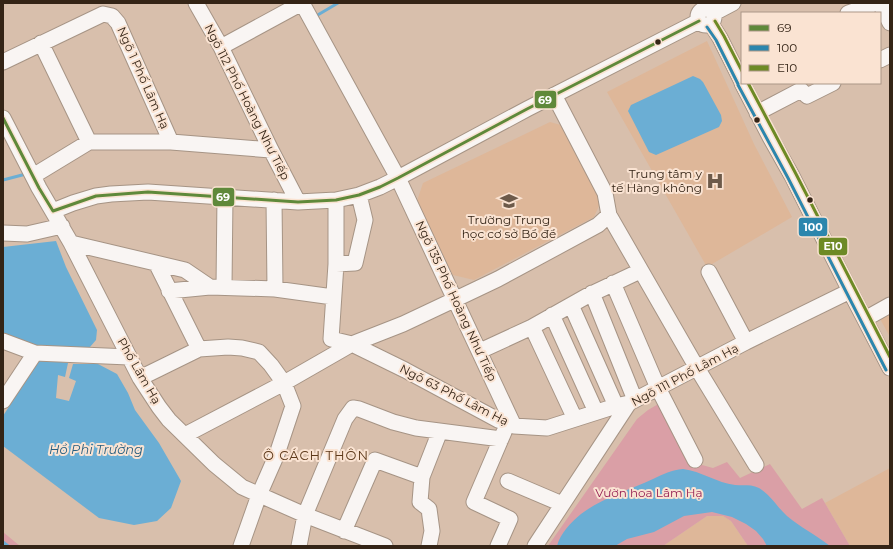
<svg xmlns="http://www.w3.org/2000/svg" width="893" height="549" font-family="Montserrat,sans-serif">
<rect width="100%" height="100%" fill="#d8bfac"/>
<!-- built -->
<path fill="#deb799" d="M707 41 754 144 792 217 707 267 607 92Z
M550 122 568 127 602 199 594 217 474 280 453 275 416 204 423 183Z
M890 311V337L879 317Z
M890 468V546H850L825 503Z
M707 516H723L731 521 748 546H663Z"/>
<!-- green -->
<path fill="#da9fa6" d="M660 403 691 462 713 468 727 462 740 478 770 464 802 509 822 498 850 546H748L731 521 723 516H707L663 546H548L637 419 648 410Z
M3 532 20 546H3Z"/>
<!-- water -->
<path fill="#6baed4" d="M693 76 700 79 703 82 721 115 722 121 719 127 656 155 649 152 628 111 631 105Z
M56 241 66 267 97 330 96 340 90 347 24 348 3 340V247Z
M39 359 68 363 65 377 58 375 56 398 69 401 76 381 69 378 73 364H98L117 374 128 393 135 410 159 443 181 481 171 508 157 521 134 525 99 518 3 446V416Z
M683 469C701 471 717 483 735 485 743 486 751 484 759 488 771 495 777 507 787 516 800 527 816 535 830 546H767L763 539 756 531 746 524 732 517 712 512 684 516 654 532 627 539 615 546H557C560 534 571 522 581 514 602 498 629 490 653 479 663 474 672 470 683 469Z"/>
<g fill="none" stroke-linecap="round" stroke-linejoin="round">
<!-- stream -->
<path stroke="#6baed4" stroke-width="3" d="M316 16 338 3
M3 180 26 174
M3 542 8 546"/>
<!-- minor casing -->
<g stroke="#a69485" stroke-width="17">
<path id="minor" d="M196 3 221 47 271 150 298 202
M302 3 398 178 514 426
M880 3 890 23
M698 17a8 8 0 1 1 16 0a8 8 0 1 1-16 0Z
M714 13 733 3
M848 13 877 3
M711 24 720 38 742 82
M41 43 89 142
M221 47 302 3
M880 60 890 55
M3 62 103 14 112 16 118 23 171 142
M742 83 770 137 792 176 850 291 890 368
M554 95 605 193 609 215 697 368 756 465
M757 113 801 90 807 96 833 83
M3 118 39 188 71 243 140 378 159 407 169 420 214 464 242 487 305 515 385 546
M33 176 89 142H171L271 150
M274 200 275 289
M336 200V264L331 339 352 344 405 370 498 420 514 426 547 428 616 406 629 403
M53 211 73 203 96 196 111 194 148 192 298 202 336 200 359 195 380 187 398 178 527 109 699 21
M3 233 27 234 62 226
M71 243 185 270 210 287 275 289 333 297
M156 263 199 349
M336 264 355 263 365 220 359 195
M709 272 746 342
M613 283 658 388 695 460
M224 287 225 196
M169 291 210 287
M592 293 635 400
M571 305 616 406
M552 315 596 412
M865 319 890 305
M532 327 575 419
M3 341 35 353 129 357
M480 351 532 327 587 296 640 271
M140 378 199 349 228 347 242 348 259 352 271 365 284 383 293 406 277 454 259 495 241 546
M3 401 35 353
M185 435 284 383 352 344 403 324 456 299 498 279 598 225 609 215
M508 481 562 504
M344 531 375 460 422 477
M299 546 305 515 345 419 353 408 359 409 393 422 416 428 501 439
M429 546 432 531 429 509 420 502 422 477 440 431
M498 546 510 519 474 502 504 432
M535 546 629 403 746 342 850 291"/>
</g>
<!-- minor -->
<use href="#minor" stroke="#f9f5f3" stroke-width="15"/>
<!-- bus-1 casing -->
<g stroke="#fae3d2" stroke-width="6">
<path id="bus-1" d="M3 118 39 188 53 211
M53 211 96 196 148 192 298 202 336 200 359 195 380 187 398 178 527 109 699 21"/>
</g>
<!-- bus-2 casing -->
<g stroke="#fae3d2" stroke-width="6">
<path id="bus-2" d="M707 27 716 40 738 84
M738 85 788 178 886 370"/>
</g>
<!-- bus-3 casing -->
<g stroke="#fae3d2" stroke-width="6">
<path id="bus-3" d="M715 21 724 36 742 71
M748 83 796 174 890 357"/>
</g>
<!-- bus-1 -->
<use href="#bus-1" stroke="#5f893a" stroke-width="3"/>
<!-- bus-2 -->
<use href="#bus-2" stroke="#2c86ad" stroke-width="3"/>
<!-- bus-3 -->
<use href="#bus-3" stroke="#6d8a25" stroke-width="3"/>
</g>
<!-- icons -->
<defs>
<g id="hospital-bare" transform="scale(1.38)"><path d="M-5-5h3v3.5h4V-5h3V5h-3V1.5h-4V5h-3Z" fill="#6d5a4a" stroke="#fae3d2" stroke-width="2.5" paint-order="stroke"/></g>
<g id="school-bare" transform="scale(1.38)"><path d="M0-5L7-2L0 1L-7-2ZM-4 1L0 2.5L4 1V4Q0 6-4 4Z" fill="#6d5a4a" stroke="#fae3d2" stroke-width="2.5" paint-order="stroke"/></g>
</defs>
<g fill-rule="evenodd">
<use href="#hospital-bare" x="715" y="181"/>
<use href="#school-bare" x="509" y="201"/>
</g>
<!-- markers -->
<g fill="#342416" stroke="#fae3d2" stroke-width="1.5">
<circle cx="658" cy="42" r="3.5"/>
<circle cx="757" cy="120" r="3.5"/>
<circle cx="810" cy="200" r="3.5"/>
</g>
<g text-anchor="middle" stroke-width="4" stroke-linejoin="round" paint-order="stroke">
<!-- street labels -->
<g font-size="12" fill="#342416" stroke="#fae3d2">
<text transform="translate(143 78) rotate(66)" y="4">Ngõ 1 Phố Lâm Hạ</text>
<text transform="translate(247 102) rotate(63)" y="4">Ngõ 112 Phố Hoàng Như Tiếp</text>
<text transform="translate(456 301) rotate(65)" y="4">Ngõ 135 Phố Hoàng Như Tiếp</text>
<text transform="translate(139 371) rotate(60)" y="4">Phố Lâm Hạ</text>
<text transform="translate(685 375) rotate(-28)" y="4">Ngõ 111 Phố Lâm Hạ</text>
<text transform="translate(454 395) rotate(27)" y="4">Ngõ 63 Phố Lâm Hạ</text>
</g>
<!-- poi labels -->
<g font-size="12" fill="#342416" stroke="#fae3d2" text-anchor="end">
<text x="702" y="178">Trung tâm y<tspan x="702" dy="14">tế Hàng không</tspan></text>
<text x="509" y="224" text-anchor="middle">Trường Trung<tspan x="509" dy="14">học cơ sở Bồ đề</tspan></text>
</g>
<!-- park labels -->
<g font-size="12" fill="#962255" stroke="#fae3d2">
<text x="649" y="497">Vườn hoa Lâm Hạ</text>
</g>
<!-- water labels -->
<g font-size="13" font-style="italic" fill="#285e7f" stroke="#fae3d2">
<text x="96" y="454">Hồ Phi Trường</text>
</g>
<!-- neighbourhood labels -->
<g font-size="13" letter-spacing="1" fill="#5d391a" stroke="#fae3d2">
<text x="316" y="460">Ô CÁCH THÔN</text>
</g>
</g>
<g stroke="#fae3d2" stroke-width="1.5">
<rect x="534" y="90" width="23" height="19" rx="4" fill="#5f893a"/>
<rect x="212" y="187" width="23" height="20" rx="4" fill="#5f893a"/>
<rect x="798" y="217" width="30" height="20" rx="4" fill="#2c86ad"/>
<rect x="818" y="237" width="30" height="19" rx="4" fill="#6d8a25"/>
</g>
<g font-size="11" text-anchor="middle" font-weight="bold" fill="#fff">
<text x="545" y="104">69</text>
<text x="223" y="201">69</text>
<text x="813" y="231">100</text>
<text x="833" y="250">E10</text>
</g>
<!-- border -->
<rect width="893" height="549" fill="none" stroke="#342416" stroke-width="8"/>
<!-- legend -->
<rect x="741" y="12" width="140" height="72" fill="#fae3d2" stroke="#ab9787"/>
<rect x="749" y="25" width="20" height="6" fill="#5f893a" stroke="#ab9787"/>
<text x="777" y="32" font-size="12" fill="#342416">69</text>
<rect x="749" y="45" width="20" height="6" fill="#2c86ad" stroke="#ab9787"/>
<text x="777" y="52" font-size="12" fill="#342416">100</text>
<rect x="749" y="65" width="20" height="6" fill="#6d8a25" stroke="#ab9787"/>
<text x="777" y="72" font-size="12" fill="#342416">E10</text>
</svg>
